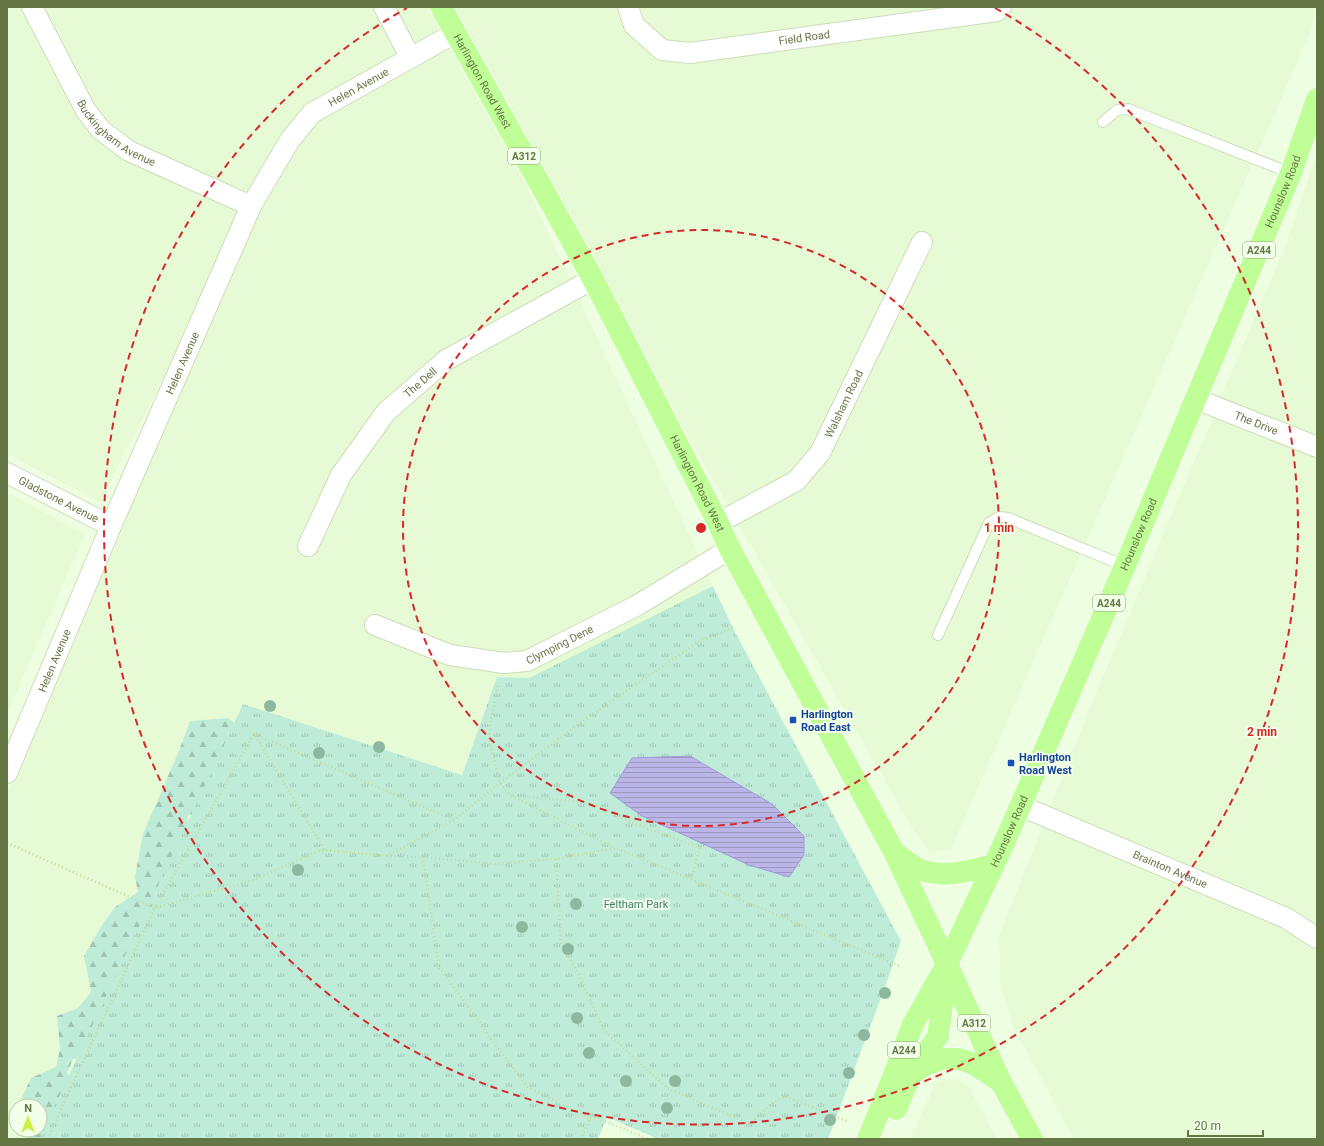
<svg xmlns="http://www.w3.org/2000/svg" width="1324" height="1146" font-family="Roboto,sans-serif">
<defs>
<pattern id="forest-firs" width="22" height="20" patternUnits="userSpaceOnUse"><rect width="22" height="20" fill="#bfecd9"/><path d="M5 1l3.5 6h-7zM16 11l3.5 6h-7z" fill="#9fc4b2"/></pattern>
<pattern id="park-tufts" width="24" height="20" patternUnits="userSpaceOnUse"><rect width="24" height="20" fill="#bfecd9"/><path d="M3 7l-1-3M5 7V3M7 7l1-3M15 17l-1-3M17 17v-4M19 17l1-3" fill="none" stroke="#9fc4b2"/></pattern>
<pattern id="water-rules" width="6" height="5" patternUnits="userSpaceOnUse"><rect width="6" height="5" fill="#bbb5e8"/><path d="M0 2.5h6" fill="none" stroke="#9c98be"/></pattern>
</defs>
<rect width="100%" height="100%" fill="#edfee1"/>
<!-- residential -->
<path fill="#e6fbd5" fill-rule="evenodd" d="M7 7H441L455 33 713 586 529 678 497 677 462 775 243 704 39 1139H7V795L248 213 100 502 7 454ZM16 1106H40V1130H16Z
M443 7H1315L1311 31 951 849 929 852 912 828Z
M1317 154V1139H1074L1012 1025 1000 981 999 935 1094 698 1288 239Z
M7 492 85 534 7 715Z
M944 1079H956L967 1084 997 1139H910L935 1084Z"/>
<!-- forest -->
<path fill="url(#forest-firs)" d="M228 718 245 731 201 813 188 815 187 834 93 1057 73 1059 67 1073 72 1080V1139H27L29 1136 27 1130H40V1106H18L31 1078 56 1067 60 1049 57 1016 78 1008 91 992 84 956 102 925 115 907 138 892 135 877 143 834 179 751 190 721Z"/>
<!-- park -->
<path fill="url(#park-tufts)" d="M713 586 736 634 901 941 884 990 828 1139H658L607 1117 598 1139H39L243 704 462 775 497 677 529 678Z"/>
<!-- water -->
<path fill="url(#water-rules)" stroke="#a39adb" d="M690 756 772 804 804 836V855L789 877 749 865 673 830 642 816 610 793 632 758Z"/>
<g fill="none" stroke-linecap="round" stroke-linejoin="round">
<!-- service casing -->
<g stroke="#ccddb8" stroke-width="12">
<path id="service" d="M1103 122 1117 110 1128 109 1291 173
M938 635 989 523 999 517 1008 518 1125 566"/>
</g>
<!-- minor casing -->
<g stroke="#ccddb8" stroke-width="22">
<g id="minor">
<path id="s1" d="M32 7 86 111 101 130 129 151 251 206"/>
<path d="M384 7 410 57"/>
<path id="s2" d="M628 7 634 25 662 50 690 53 997 11 1001 7"/>
<path id="s3" d="M1196 399 1317 447"/>
<path id="s4" d="M7 473 111 526"/>
<path id="s5" d="M718 523 796 481 820 453 922 242"/>
<path id="s6" d="M308 546 341 475 386 412 446 360 593 279"/>
<path id="s7" d="M375 625 450 655 504 663 527 661 636 606 730 549"/>
<path id="s8" d="M7 773 111 526 251 206 290 140 312 113 455 33"/>
<path id="s9" d="M1021 806 1286 918 1317 938"/>
</g>
</g>
<!-- primary casing -->
<g stroke="#fff" stroke-width="24">
<g id="primary">
<path id="s10" d="M441 7 593 279 718 523 730 549 894 852 947 964 1001 1082 1032 1139"/>
<path d="M895 853C903 858 911 866 919 869 942 879 970 871 993 865"/>
<path d="M914 1073C928 1061 948 1055 966 1061 978 1065 990 1075 1001 1082"/>
<path d="M896 1109 910 1077 938 1036 946 975"/>
<path id="s11" d="M868 1139 901 1057 912 1026 947 964 1005 841 1125 566 1291 173 1317 99"/>
</g>
</g>
<!-- path -->
<path stroke="#c2da9a" stroke-width="2.5" stroke-dasharray="1 3" stroke-linecap="butt" d="M498 686 490 725V744L500 783 510 795 615 848
M254 734 454 820
M513 795 590 803 638 825 700 848 691 879
M7 843 155 908 254 734 325 850
M387 856 423 857 496 864 540 860 556 859 616 848 902 967
M423 857 439 968 480 1022 487 1034 528 1087 590 1119 581 1139
M556 859 561 945 574 965 604 1030 667 1088 750 1124 772 1103 785 1096 847 1121
M590 1119 598 1118 648 1139
M48 1139 60 1111 155 908 253 880 318 851 325 850 387 856 454 820 500 783 584 720 701 640 719 634 735 626"/>
<!-- service -->
<use href="#service" stroke="#fff" stroke-width="10"/>
<!-- minor -->
<use href="#minor" stroke="#fff" stroke-width="20"/>
<!-- primary -->
<use href="#primary" stroke="#c0ff97" stroke-width="22"/>
</g>
<!-- trees -->
<g fill="#8db89f">
<circle cx="270" cy="706" r="6"/>
<circle cx="379" cy="747" r="6"/>
<circle cx="319" cy="753" r="6"/>
<circle cx="298" cy="870" r="6"/>
<circle cx="576" cy="904" r="6"/>
<circle cx="522" cy="927" r="6"/>
<circle cx="568" cy="949" r="6"/>
<circle cx="885" cy="993" r="6"/>
<circle cx="577" cy="1018" r="6"/>
<circle cx="864" cy="1035" r="6"/>
<circle cx="589" cy="1053" r="6"/>
<circle cx="849" cy="1073" r="6"/>
<circle cx="626" cy="1081" r="6"/>
<circle cx="675" cy="1081" r="6"/>
<circle cx="667" cy="1108" r="6"/>
<circle cx="830" cy="1120" r="6"/>
</g>
<!-- distance rings -->
<g fill="none" stroke="#d62828" stroke-width="2" stroke-dasharray="7 5">
<circle cx="701" cy="528" r="298"/>
<path d="M995 8A597 597 0 1 1 407 8"/>
</g>
<!-- markers -->
<g fill="#1a4fb4" stroke="#f2ffe9" stroke-width="1.5">
<rect x="789" y="716" width="8" height="8" rx="2"/>
<rect x="1007" y="759" width="8" height="8" rx="2"/>
</g>
<g text-anchor="middle" stroke-width="4" stroke-linejoin="round" paint-order="stroke">
<!-- shield labels -->
<g fill="#f2ffe9" stroke="#90a077" stroke-width="1">
<rect x="508" y="148" width="32" height="16" rx="3"/>
<rect x="1243" y="242" width="32" height="16" rx="3"/>
<rect x="1093" y="595" width="32" height="16" rx="3"/>
<rect x="958" y="1015" width="32" height="16" rx="3"/>
<rect x="888" y="1042" width="32" height="16" rx="3"/>
</g>
<g font-size="10" font-weight="bold" fill="#667746">
<text x="524" y="160">A312</text>
<text x="1259" y="254">A244</text>
<text x="1109" y="607">A244</text>
<text x="974" y="1027">A312</text>
<text x="904" y="1054">A244</text>
</g>
<!-- street labels -->
<g font-size="11" fill="#667746" stroke="#f2ffe9">
<text dy="4" stroke="none"><textPath href="#s2" startOffset="200">Field Road</textPath></text>
<text dy="4" stroke="none"><textPath href="#s10" startOffset="85">Harlington Road West</textPath></text>
<text dy="4" stroke="none"><textPath href="#s8" startOffset="782">Helen Avenue</textPath></text>
<text dy="4" stroke="none"><textPath href="#s1" startOffset="155">Buckingham Avenue</textPath></text>
<text dy="4" stroke="none"><textPath href="#s11" startOffset="1035">Hounslow Road</textPath></text>
<text dy="4" stroke="none"><textPath href="#s8" startOffset="446">Helen Avenue</textPath></text>
<text dy="4" stroke="none"><textPath href="#s6" startOffset="201">The Dell</textPath></text>
<text dy="4" stroke="none"><textPath href="#s5" startOffset="180">Walsham Road</textPath></text>
<text dy="4" stroke="none"><textPath href="#s3" startOffset="65">The Drive</textPath></text>
<text dy="4" stroke="none"><textPath href="#s10" startOffset="541">Harlington Road West</textPath></text>
<text dy="4" stroke="none"><textPath href="#s4" startOffset="58">Gladstone Avenue</textPath></text>
<text dy="4" stroke="none"><textPath href="#s11" startOffset="663">Hounslow Road</textPath></text>
<text dy="4" stroke="none"><textPath href="#s7" startOffset="195">Clymping Dene</textPath></text>
<text dy="4" stroke="none"><textPath href="#s8" startOffset="122">Helen Avenue</textPath></text>
<text dy="4" stroke="none"><textPath href="#s11" startOffset="339">Hounslow Road</textPath></text>
<text dy="4" stroke="none"><textPath href="#s9" startOffset="162">Brainton Avenue</textPath></text>
</g>
<!-- transit labels -->
<g font-size="11" font-weight="bold" fill="#164399" stroke="#f2ffe9" text-anchor="start">
<text x="801" y="718">Harlington<tspan x="801" dy="13">Road East</tspan></text>
<text x="1019" y="761">Harlington<tspan x="1019" dy="13">Road West</tspan></text>
</g>
<!-- park labels -->
<g font-size="11" fill="#3e7e69" stroke="#f2ffe9">
<text x="636" y="908">Feltham Park</text>
</g>
</g>
<circle cx="701" cy="528" r="6" fill="#d62828" stroke="#f2ffe9" stroke-width="2"/>
<g font-size="12" text-anchor="middle" font-weight="bold" fill="#d62828" stroke="#f2ffe9" stroke-width="4" stroke-linejoin="round" paint-order="stroke">
<text x="999" y="532">1 min</text>
<text x="1262" y="736">2 min</text>
</g>
<!-- border -->
<rect width="1324" height="1146" fill="none" stroke="#667746" stroke-width="16"/>
<!-- north arrow -->
<g transform="translate(28 1118)"><circle r="19" fill="#f2ffe9" stroke="#bac9a8"/>
<path d="M0-3L7 15L0 10L-7 15Z" fill="#cbf03e"/>
<text y="-6" font-size="11" font-weight="bold" text-anchor="middle" fill="#667746">N</text>
</g>
<!-- scale -->
<path d="M1188 1130v6h75v-6" fill="none" stroke="#667746" stroke-width="2"/>
<text x="1194" y="1130" font-size="12" fill="#667746" stroke="#f2ffe9" stroke-width="3" paint-order="stroke">20 m</text>
</svg>
